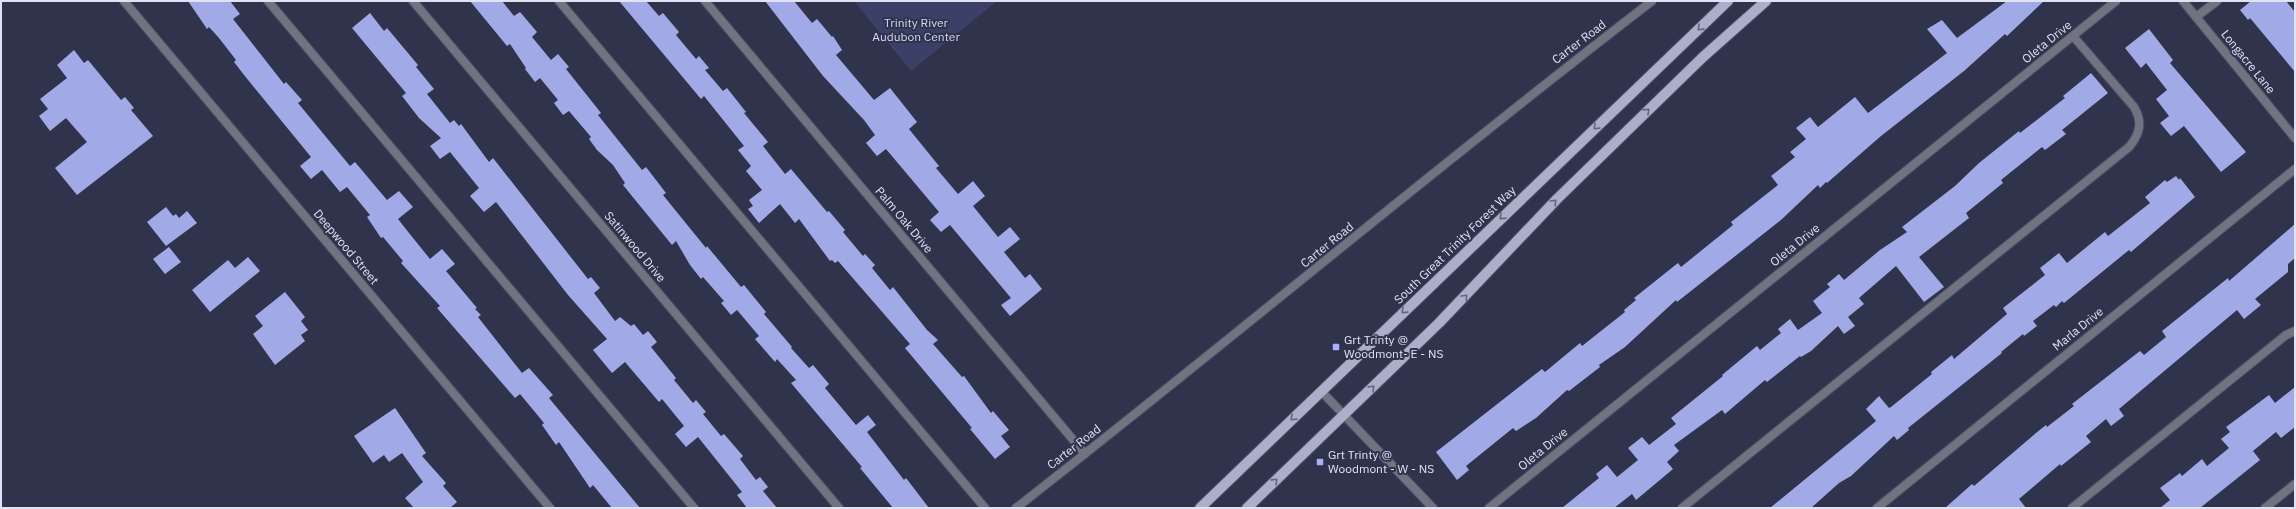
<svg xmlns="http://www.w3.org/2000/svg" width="2296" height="509" font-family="'IBM Plex Sans',sans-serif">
<rect width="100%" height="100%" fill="#30334c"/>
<!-- green -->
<path fill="#3c4066" d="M854 1H997L911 71Z"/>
<!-- building -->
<path fill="#a2a9e7" d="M188 1H230L240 14 233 19 284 84 286 82 302 100 298 103 350 166 355 162 387 200 399 191 413 207 398 219 409 233 430 259 442 249 455 264 446 271 477 308 475 309 481 315 478 317 522 373 529 368 553 395 549 398 640 508H612L593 485 590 488 559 442 556 445 542 425 544 423 520 394 515 398 437 308 440 306 401 263 403 261 383 237 381 238 367 217 370 215 347 187 340 192 322 170 311 179 300 166 311 157 244 75 234 62 236 60 219 38 209 27 207 29Z
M470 1H502L514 16 520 12 537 32 532 37 551 60 558 54 569 67 566 69 601 113 598 115 642 170 646 167 666 193 663 195 706 248 707 246 741 287 744 285 766 312 764 314 792 347 791 348 809 368 813 365 829 384 825 388 856 425 868 415 876 425 867 432 904 480 906 478 929 508H893L860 468 862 467 791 383 796 380 777 359 775 362 755 339 759 336 737 310 731 315 721 303 724 301 703 277 701 279 690 265 676 241 672 245 623 185 625 183 613 165 597 150 589 139 591 137 569 111 563 115 554 103 558 100 540 78 535 82 525 69 526 68 510 44 507 46Z
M619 1H646L659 16 663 13 679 32 676 35 696 59 699 56 709 68 705 70 723 91 727 88 746 112 744 113 768 142 763 146 785 174 791 169 827 212 829 211 845 230 843 232 863 256 865 254 875 265 872 268 890 290 893 287 927 330 938 340 933 344 962 377 964 376 991 413 993 411 1009 430 1001 436 1010 447 995 459 970 429 972 428 905 348 910 344 838 261 835 263 832 260 830 261 799 219 795 223 780 204 759 223 748 209 753 206 749 200 762 190 746 171 751 166 738 150 744 146 704 96 701 99Z
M765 1H794L812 23 817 19 832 37 833 36 842 50 836 55 874 100 890 88 917 122 909 129 939 166 936 168 958 194 973 181 985 196 973 206 998 237 1010 227 1020 239 1004 252 1025 278 1030 274 1042 289 1010 316 1001 305 1011 298 950 225 941 232 930 220 939 212 886 149 877 156 866 143 875 135 864 120 823 76Z
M2007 1H2044L2007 36 2005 34 1964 71 1881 136 1827 183 1826 182 1820 188 1818 185 1781 220 1696 287 1677 302 1676 300 1625 347 1599 365 1600 367 1569 391 1567 390 1536 418 1516 431 1513 428 1466 466 1469 470 1457 480 1436 452 1542 369 1545 372 1580 343 1582 346 1625 312 1624 310 1636 300 1634 298 1678 263 1681 267 1733 225 1731 222 1778 185 1771 176 1795 157 1790 152 1806 139 1796 128 1810 117 1818 127 1855 97 1868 113 1947 53 1927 29 1942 20 1957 38Z
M2251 1H2286L2295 12V72L2250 18 2248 20 2240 10Z
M370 13 384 31 387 28 418 65 416 67 434 89 427 94 450 123 454 120 459 126 461 124 489 162 493 158 588 279 591 277 600 288 594 293 615 321 620 317 631 326 634 324 643 335 648 331 657 342 651 347 676 378 674 380 693 403 696 400 706 412 703 414 721 436 724 434 743 456 740 459 756 480 760 477 768 487 763 491 777 508H747L737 495 742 492 698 437 686 447 675 434 684 426 662 399 659 402 625 362 612 373 593 350 607 339 568 295 496 202 484 212 470 196 479 188 450 152 440 159 430 146 441 138 419 118 402 96 406 93 352 28Z
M2149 29 2173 60 2170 63 2246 152 2221 172 2184 126 2171 136 2160 123 2169 116 2156 99 2167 90 2146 63 2141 68 2125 48Z
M74 50 84 63 88 60 121 100 125 97 134 108 131 110 153 136 77 195 55 168 87 142 66 118 50 131 39 116 48 109 40 99 67 78 57 65Z
M2091 73 2108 93 2062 130 2066 134 2045 150 2042 147 2001 180 2003 183 1966 213 1969 218 1919 257 1944 287 1924 302 1896 266 1859 298 1864 304 1848 317 1855 326 1844 334 1838 326 1811 351 1801 357 1800 356 1767 382 1765 380 1725 414 1722 410 1674 445 1679 451 1667 462 1673 469 1636 500 1632 494 1614 508H1562L1599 478 1596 474 1607 465 1617 477 1638 460 1628 448 1642 437 1649 445 1676 424 1671 418 1723 376 1722 375 1757 346 1760 350 1781 333 1778 329 1790 319 1798 330 1822 313 1813 301 1830 287 1827 284 1839 274 1844 280 1880 250 1907 232 1902 227 1955 186 1979 163 2019 131 2020 133 2065 98 2063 96Z
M2176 176 2179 180 2180 178 2195 197 2131 252 2129 250 2064 303 2062 301 2056 307 2054 305 2033 321 2037 326 2024 336 2023 334 2001 352 2002 353 1908 428 1909 430 1897 440 1894 436 1851 476 1839 483 1811 508H1770L1876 421 1866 409 1879 396 1889 408 1891 407 1932 374 1931 372 1952 355 1954 359 2007 314 2003 308 2045 275 2040 268 2059 253 2067 263 2105 232 2108 236 2150 203 2145 197 2165 180 2167 182Z
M166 207 173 216 176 214 179 218 187 211 197 223 166 246 147 222Z
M2295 224V258L2288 264V272L2255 299 2261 305 2244 319 2237 310 2119 409 2124 416 2111 426 2106 419 2086 436 2091 442 2061 466 2060 464 2019 499 2026 508H1945L1972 484 1974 486 2036 433 2046 425 2047 427 2074 406 2072 404 2140 351 2144 355 2166 337 2162 331 2228 278 2229 281Z
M169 247 181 262 165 274 153 259Z
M248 257 260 271 210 312 192 290 228 260 235 268Z
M285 292 305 317 301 321 308 330 301 335 305 341 275 365 253 334 263 326 255 316Z
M2295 387V427L2281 438 2276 432 2253 451 2260 460 2200 508H2160L2170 500 2160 488 2180 473 2182 476 2202 459 2207 466 2229 448 2221 439 2230 432 2226 427 2269 395 2275 403Z
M395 408 426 453 422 456 446 483 443 486 457 502 450 508H414L405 498 423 482 402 453 389 462 384 455 373 463 354 436Z"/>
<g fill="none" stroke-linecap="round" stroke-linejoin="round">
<!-- service casing -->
<g stroke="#4c4f67" stroke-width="10">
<path id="service" d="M268 1 694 508
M559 1 985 508
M2196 17 2217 1
M1682 508 2129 147C2140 134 2143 122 2134 107L2073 36
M2072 508 2286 335 2295 331"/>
</g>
<!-- minor casing -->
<g stroke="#4c4f67" stroke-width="10">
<path id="minor" d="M124 1 550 508
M413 1 839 508
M705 1 1085 454
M2183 1 2295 138
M1321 391 1433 508
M1016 508C1230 341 1437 166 1652 1
M1489 508 2116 1
M1877 508 2295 169
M2265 508 2295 484"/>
</g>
<!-- primary casing -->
<g stroke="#4c4f67" stroke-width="12">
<path id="primary" d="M1200 508 1728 1
M1247 508 1439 323 1557 199 1703 57 1766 1"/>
</g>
<!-- service -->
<use href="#service" stroke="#717380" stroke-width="8"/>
<!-- minor -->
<use href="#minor" stroke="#717380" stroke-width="8"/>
<!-- primary -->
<use href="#primary" stroke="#abafca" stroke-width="10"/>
</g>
<!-- one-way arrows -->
<defs><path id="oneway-chevron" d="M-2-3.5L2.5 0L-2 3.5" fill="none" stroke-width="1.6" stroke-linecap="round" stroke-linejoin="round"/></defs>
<g stroke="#61657e">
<use href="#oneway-chevron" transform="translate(1700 28) rotate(136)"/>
<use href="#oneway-chevron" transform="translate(1647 111) rotate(-44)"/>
<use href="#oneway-chevron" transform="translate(1596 127) rotate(136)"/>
<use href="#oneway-chevron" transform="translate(1554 202) rotate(-46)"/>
<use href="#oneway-chevron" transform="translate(1502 217) rotate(136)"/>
<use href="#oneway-chevron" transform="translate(1465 297) rotate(-47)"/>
<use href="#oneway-chevron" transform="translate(1404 311) rotate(136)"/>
<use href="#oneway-chevron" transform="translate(1372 388) rotate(-44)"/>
<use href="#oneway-chevron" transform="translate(1293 418) rotate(136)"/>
<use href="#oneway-chevron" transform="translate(1275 481) rotate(-44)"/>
</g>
<!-- markers -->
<g fill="#a8b0fc" stroke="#30334c" stroke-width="1.5">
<rect x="1332" y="343" width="8" height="8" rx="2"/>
<rect x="1316" y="458" width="8" height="8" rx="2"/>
</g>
<g text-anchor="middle" stroke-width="4" stroke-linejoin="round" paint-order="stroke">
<!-- park labels -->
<g font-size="12" fill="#d3d8fb" stroke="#30334c">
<text x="916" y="27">Trinity River<tspan x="916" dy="14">Audubon Center</tspan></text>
</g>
<!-- street labels -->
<g font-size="12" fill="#e1e3f4" stroke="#30334c">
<text transform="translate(1579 42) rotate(-37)" y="4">Carter Road</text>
<text transform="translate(2047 42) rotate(-39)" y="4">Oleta Drive</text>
<text transform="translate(2248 62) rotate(51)" y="4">Longacre Lane</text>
<text transform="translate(904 220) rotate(50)" y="4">Palm Oak Drive</text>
<text transform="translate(1327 245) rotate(-39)" y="4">Carter Road</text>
<text transform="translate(1455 245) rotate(-44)" y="4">South Great Trinity Forest Way</text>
<text transform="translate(1795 245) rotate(-39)" y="4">Oleta Drive</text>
<text transform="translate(346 247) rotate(50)" y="4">Deepwood Street</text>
<text transform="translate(635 247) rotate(50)" y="4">Satinwood Drive</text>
<text transform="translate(2078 329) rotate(-39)" y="4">Marla Drive</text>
<text transform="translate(1074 447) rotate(-38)" y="4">Carter Road</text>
<text transform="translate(1543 449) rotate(-39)" y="4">Oleta Drive</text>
</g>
<!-- poi labels -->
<g font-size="12" fill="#e1e3f4" stroke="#30334c" text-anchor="start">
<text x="1344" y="344">Grt Trinty @<tspan x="1344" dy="14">Woodmont- E - NS</tspan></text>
<text x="1328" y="459">Grt Trinty @<tspan x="1328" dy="14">Woodmont - W - NS</tspan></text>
</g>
</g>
<!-- border -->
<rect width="2296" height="509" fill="none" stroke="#e1e3f4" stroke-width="4"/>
</svg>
